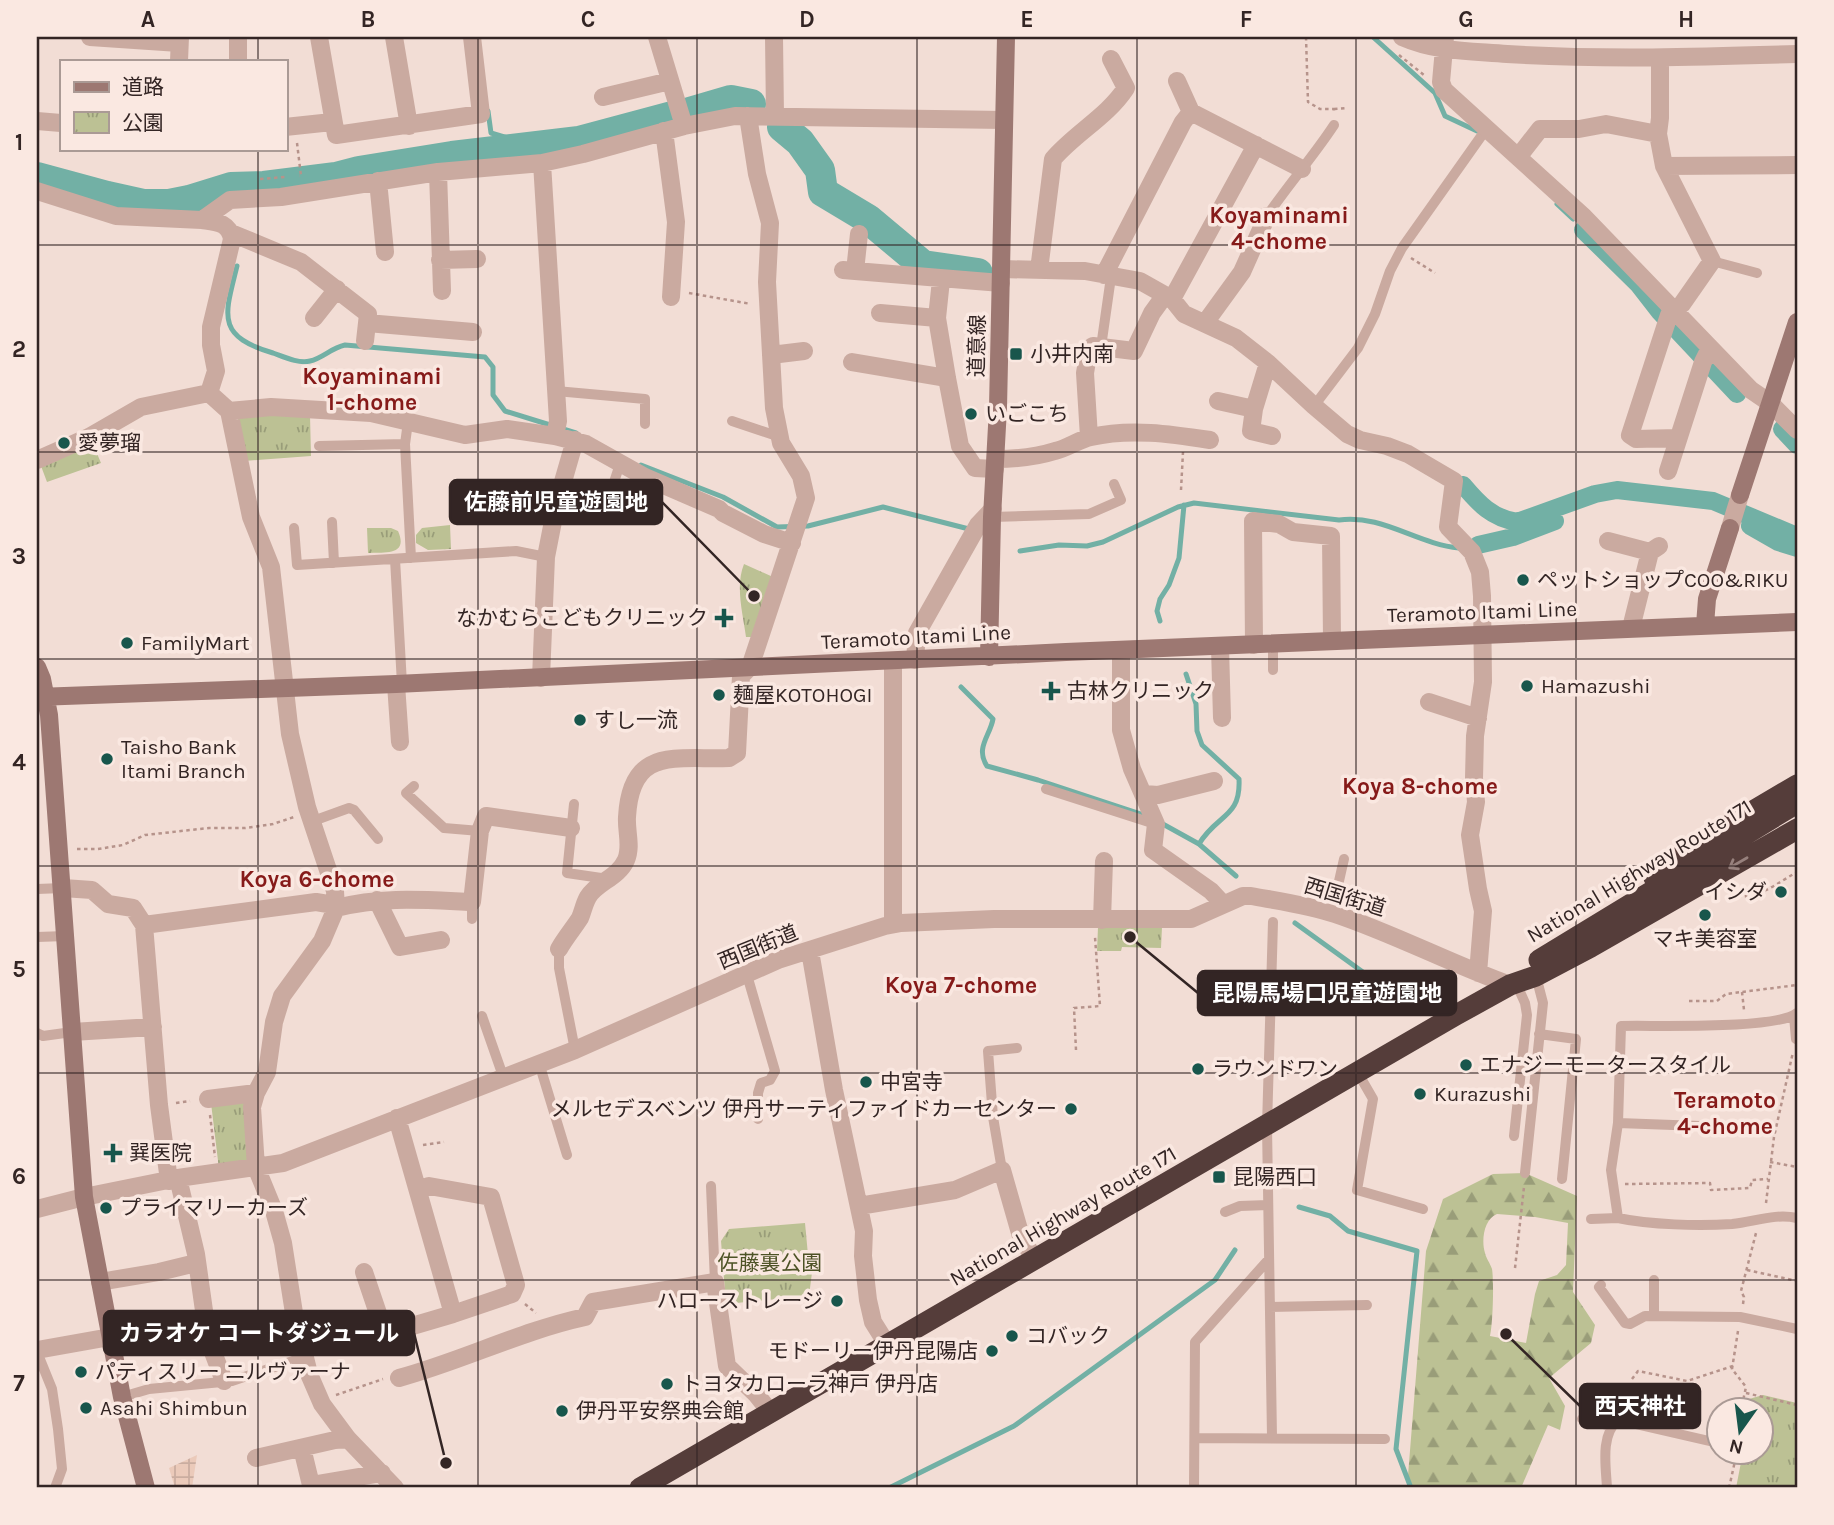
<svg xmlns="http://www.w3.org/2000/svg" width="1834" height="1525" font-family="Karla,'Noto Sans JP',sans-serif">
<defs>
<pattern id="forest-firs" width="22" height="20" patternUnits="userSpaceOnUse" patternTransform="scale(1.75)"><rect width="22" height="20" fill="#bcc194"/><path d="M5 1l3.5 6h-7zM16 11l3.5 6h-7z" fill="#999d79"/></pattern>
<pattern id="park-tufts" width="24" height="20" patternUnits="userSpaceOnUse" patternTransform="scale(1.75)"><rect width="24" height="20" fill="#bcc194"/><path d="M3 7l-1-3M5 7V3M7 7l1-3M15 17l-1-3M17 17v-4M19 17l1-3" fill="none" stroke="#999d79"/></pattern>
<pattern id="plaza-grid" width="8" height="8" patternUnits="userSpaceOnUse" patternTransform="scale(1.75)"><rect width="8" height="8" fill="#ebcaba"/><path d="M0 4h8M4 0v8" fill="none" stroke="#caada0"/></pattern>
</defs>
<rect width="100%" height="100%" fill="#f2ddd5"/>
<!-- forest -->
<path fill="url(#forest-firs)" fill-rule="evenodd" d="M1525 1173 1577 1196 1573 1292 1595 1325 1591 1343 1549 1378 1565 1406 1560 1430 1548 1425 1521 1488H1407L1426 1251 1443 1199 1493 1174ZM1497 1214 1535 1217 1568 1223 1566 1265 1557 1275 1539 1281 1535 1294 1526 1343 1490 1336C1493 1324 1494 1280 1492 1269 1490 1263 1486 1258 1485 1253 1481 1240 1484 1219 1497 1214Z"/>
<!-- park -->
<path fill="url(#park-tufts)" d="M240 415H310L311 456 244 461 238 419Z
M93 444 101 463 47 482 41 466Z
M450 525 451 549 428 550 416 543V535L422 528Z
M367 528H391L398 531C409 556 384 552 368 553Z
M744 564 773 577 752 637H746C743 614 735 586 744 564Z
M1098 927H1162L1161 948 1122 947 1121 951H1097Z
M250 1099 248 1164 219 1169 211 1103Z
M805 1223 808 1255 814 1257 809 1296 726 1304 721 1241 729 1229Z
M1763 1395 1797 1403V1488H1736L1743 1452H1760V1410L1748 1409 1749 1399Z"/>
<!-- plaza -->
<path fill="url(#plaza-grid)" d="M197 1455 192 1488H175L169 1468Z"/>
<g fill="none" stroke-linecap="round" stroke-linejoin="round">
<!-- stream -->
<path stroke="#72b0a5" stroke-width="5" d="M1373 37 1435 93 1445 116 1477 131
M488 111 491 133 522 142 530 147
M1557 204 1573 219
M237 266C225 315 215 336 273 353 284 357 299 364 310 361 323 358 331 348 345 345L485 357 493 367V395L505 411 576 433
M641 465 723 497 777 527 808 526 883 507 969 529
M1020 551 1059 545 1087 546 1103 542 1178 507 1194 503 1339 520C1382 514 1417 544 1459 548
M1160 621 1157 611 1160 599 1169 585 1179 558 1184 505
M1186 674 1196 704 1197 731 1202 745 1239 779C1241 818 1217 814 1199 844L1236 876
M961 687 993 719C990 736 975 748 987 766L1038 780 1147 816
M1161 823 1199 844
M1295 923 1403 1001
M1299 1207 1330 1216 1348 1231 1417 1251 1396 1449 1411 1488
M889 1488 1014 1426 1215 1280 1235 1250"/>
<!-- canal -->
<path stroke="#72b0a5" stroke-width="18" d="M1583 230 1638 284 1659 311 1737 394
M1782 429 1797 445
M1463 485C1479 504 1492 518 1517 522L1595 494 1617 490 1713 501 1797 536
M1750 526 1778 542 1797 548
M1478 545 1513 537 1555 521"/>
<!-- river -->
<path stroke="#72b0a5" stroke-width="30" d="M690 112 731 100 751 104
M782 127 800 142 820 170 823 192 868 219 923 265 978 273
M37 177 107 196 143 204H169L189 200 231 187 264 186 336 177 359 171 452 156 579 141 676 115"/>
<!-- path -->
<path stroke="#b6938b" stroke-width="2.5" stroke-dasharray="3.5 3.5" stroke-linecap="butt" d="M1306 37 1308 102 1320 109H1334V111
M1399 55 1424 75
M1334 109 1347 108
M297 143 301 176H299
M260 179 285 177
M1411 258 1435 273
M689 293 751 304
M1181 490 1183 452
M77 849H98L123 845 145 835 209 828H245L273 824 294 817
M1731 894C1754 903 1777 883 1797 872
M1742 992 1744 1010
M1689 1001H1717L1726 994 1797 985
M1076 1050 1074 1008 1100 1006 1095 937
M176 1103 190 1101
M210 1115 215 1157
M423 1145 444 1142
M1770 1162 1797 1167
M1625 1184 1710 1183 1711 1190 1750 1188 1752 1180 1768 1179
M1766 1203 1774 1137 1793 1052
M1515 1268 1524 1187
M1747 1270 1797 1281
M525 1304 536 1313
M1743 1304 1744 1297 1741 1291 1756 1233
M1738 1331 1732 1369 1746 1387 1741 1410
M1632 1379 1638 1371 1687 1381 1733 1366
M1746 1393 1797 1405
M336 1395 383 1379
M1729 1488 1737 1452"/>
<!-- lane -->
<path stroke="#caaaa0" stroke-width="10" d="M1267 216C1288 185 1313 157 1334 125
M1712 261 1757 273
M1101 347 1111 277
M556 391 645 399V424
M1314 406 1358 348 1375 314 1390 271 1402 248 1487 128
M732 421 780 437
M408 422 405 444 411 558
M319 446 405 444
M608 500 620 464
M992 517 1089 514 1121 500 1114 484
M332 522 334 563
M294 528 297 565 516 551 546 557
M395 559 402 684
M1273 644V670
M414 786 406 793 444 828 480 831
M1046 789 1155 824
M574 804 567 873 608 879
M313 821 349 808 354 810 378 839
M37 889 63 888
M1332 912 1344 859
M472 919V902
M37 937 66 936
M559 949V968L575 1050
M747 975 775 1071 770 1080 761 1083 758 1093V1119
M1797 1013C1776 1030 1654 1025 1621 1026L1618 1123 1611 1170 1618 1218C1650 1225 1699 1226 1732 1224 1754 1222 1775 1213 1797 1218
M482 1016 503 1076
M1794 1016 1796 1039
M37 1033 43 1036 72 1032
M1539 1034 1576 1039 1562 1179
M539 1063 567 1155
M1358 1073 1373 1099 1357 1190 1423 1209
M1618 1123 1728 1127
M1514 1136 1527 1015 1525 1003 1516 983
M1002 1170 993 1117 988 1051 1017 1048
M1525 1173 1543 1003 1536 976
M711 1186 715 1282
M1225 1212 1240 1206 1268 1205
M1591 1219 1618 1218
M1601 1285 1599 1287 1625 1323 1630 1324 1645 1316 1740 1317 1797 1329
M1270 1307 1367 1305
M1654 1316V1280
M37 1352 52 1389 58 1429 62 1469 55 1488
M122 1397 149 1389 232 1381 305 1357
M1582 1419 1611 1426
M1616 1422 1623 1390
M1658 1429 1667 1394
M1272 1437 1267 1126 1273 922
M1195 1438 1385 1439
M1194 1488 1195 1342 1269 1259
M1607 1488C1606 1467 1600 1435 1618 1420L1718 1443"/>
<!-- street -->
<path stroke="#caaaa0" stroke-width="18" d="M90 37 179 43
M238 37V61
M319 37 336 135 481 114 472 37
M394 37 409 126
M657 37 684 126
M774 37 775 116
M1402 37C1436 52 1471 51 1507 54 1604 60 1701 57 1797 54
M1445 37 1441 82 1444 90 1584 217 1751 390 1770 403 1797 430
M1660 58V118L1658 134 1664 166 1712 261 1682 304 1669 315 1630 435 1636 439 1678 438
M179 61 180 37
M1177 81 1191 112 1302 169
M603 97 670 81
M37 121 61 123
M285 127 332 122
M664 131 676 222 671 297
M1519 156 1540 129H1579L1606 124 1658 134
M542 163 558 421 555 436
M1664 166 1797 165
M438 172 442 291
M378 181 385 252
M37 191 116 216 202 220 230 200 281 197 438 172 542 163 583 154 684 126 735 116 1004 120
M202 220C216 222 229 222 232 239L211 327V345L216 371 209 393
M231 233 301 262 368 314 365 341
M440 260 477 259
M1002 269 1085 271 1140 281 1172 299 1184 314 1236 338 1268 363 1314 406 1347 434 1360 440 1387 446 1408 454 1454 481 1448 527 1472 552 1480 572 1482 596 1483 682 1475 736 1474 778 1476 802 1470 835 1478 889 1483 911 1478 973
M843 270 1001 283
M1039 270 1053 159C1075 133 1107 117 1126 88L1111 59
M855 271 859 234
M1104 275 1183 122 1191 112
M941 280 937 318 947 378 960 446 975 468 995 469
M1172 299 1256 145
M880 313 937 318
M314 318 337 289
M367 323 473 332
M1205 323 1242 272 1267 216
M771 355 804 351
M852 362 947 378
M1268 363 1254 409 1251 431 1272 436
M209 393 229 411 251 517 271 567 290 734 307 807 335 891 336 908 322 941 282 996 274 1022 267 1072 256 1093 252 1107 256 1167 274 1211 283 1243 294 1313 309 1374 322 1404 348 1439 395 1488
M1218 401 1254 409
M229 411 271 407 371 413 465 435 507 429 555 436 586 444 645 477 719 509 723 513 764 534 792 543
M1089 437 1085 373 1089 349 1093 346 1134 351 1152 313 1165 295
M996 459C1017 459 1036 457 1055 451 1068 448 1078 440 1091 437 1130 428 1171 434 1210 440
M37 460 89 437 141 407 209 393
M1668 471 1703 362 1710 348
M1730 528 1740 495
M1608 541 1650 552
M1631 628 1650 552 1659 546
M1254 645 1253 521 1279 524 1293 532 1331 536 1332 641
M1220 647 1222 718
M1121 650V730L1132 769 1156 824 1153 850 1211 891 1223 904
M915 660 917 633 978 525 993 509
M541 678 546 557 556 506 575 440
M396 684 400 742
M1429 702 1478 718
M1144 794 1158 795 1214 781
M63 888 92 890 108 904 133 908 144 925 159 1105 169 1181
M377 900 400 947 441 940
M1102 920 1104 861
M893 924V661
M144 925 316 902 328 904 336 908C383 896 425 900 472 902L480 831 486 816 571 828
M559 949C565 938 573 929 580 918 583 911 584 904 588 897 597 882 618 878 626 860 632 846 626 832 627 817 631 746 674 760 729 758L737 753 741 676 750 667 806 498 801 476 781 443 774 408 767 282 770 223 757 174 748 116
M810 951 834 1090 864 1231 863 1256 868 1300 873 1322 888 1346
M72 1032 153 1027
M208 1099 256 1093
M397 1118 453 1314
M178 1178 196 1254 208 1339 224 1381
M859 1206 955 1190 1002 1170 1022 1240 1036 1260
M37 1209 84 1197 178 1178 283 1163 575 1050 778 960 885 926 901 923 994 919H1191L1243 896H1251C1279 901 1309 905 1335 914 1395 934 1451 964 1510 985
M364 1272 385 1334 453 1314 512 1294 516 1285 491 1197 429 1186 418 1190
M100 1282 159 1272 196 1263
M37 1350 110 1337
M399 1378C462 1361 521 1331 585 1317L593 1302 715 1282 727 1366 756 1394 771 1413
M302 1448 311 1485 382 1473
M256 1458 335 1440 348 1439"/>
<!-- secondary -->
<path stroke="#9d7872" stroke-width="18" d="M1740 495 1797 322
M1705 625 1707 599 1730 528
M989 657 992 517 998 408 1006 37
M37 667 42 679 49 715 84 1197 122 1397 146 1488
M37 697 396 684 1066 652 1797 622"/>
<!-- highway -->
<path stroke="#553d3a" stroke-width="21" d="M1654 878 1692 847 1797 785
M1539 960 1797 803
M640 1488 1456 1015 1510 985 1536 976 1591 947 1797 829"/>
</g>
<!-- one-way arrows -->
<defs><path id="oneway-shaft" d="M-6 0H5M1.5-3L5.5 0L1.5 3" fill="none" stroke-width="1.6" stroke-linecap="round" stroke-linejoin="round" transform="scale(1.75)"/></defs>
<use stroke="#97817d" href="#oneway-shaft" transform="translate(1738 863) rotate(150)"/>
<!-- grid -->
<path fill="none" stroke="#332524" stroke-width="2" stroke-opacity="0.55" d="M258 37V61M478 37V1488M697 37V1488M917 37V1488M1137 37V1488M1356 37V1488M1576 37V1488M258 149V1488M37 245H1797M37 452H1797M37 659H1797M37 866H1797M37 1073H1797M37 1280H1797"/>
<!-- markers -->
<g fill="#18564c" stroke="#fae8e1" stroke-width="2.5">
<rect x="1009" y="347" width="14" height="14" rx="3.5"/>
<circle cx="971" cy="414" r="7"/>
<circle cx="64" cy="443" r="7"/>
<circle cx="1523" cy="580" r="7"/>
<path d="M720.5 607.5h7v7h7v7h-7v7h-7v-7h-7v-7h7z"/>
<circle cx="127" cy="643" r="7"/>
<circle cx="1527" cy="686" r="7"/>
<path d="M1047.5 680.5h7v7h7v7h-7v7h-7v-7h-7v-7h7z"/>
<circle cx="719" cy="695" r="7"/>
<circle cx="580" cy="720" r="7"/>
<circle cx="107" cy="759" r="7"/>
<circle cx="1781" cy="892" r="7"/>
<circle cx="1705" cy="915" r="7"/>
<circle cx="1466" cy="1065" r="7"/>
<circle cx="1198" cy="1069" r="7"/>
<circle cx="866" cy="1082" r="7"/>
<circle cx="1420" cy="1094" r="7"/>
<circle cx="1071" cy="1109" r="7"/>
<path d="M109.5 1142.5h7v7h7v7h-7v7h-7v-7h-7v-7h7z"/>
<rect x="1212" y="1170" width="14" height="14" rx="3.5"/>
<circle cx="106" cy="1208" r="7"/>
<circle cx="837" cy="1301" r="7"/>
<circle cx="1012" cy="1336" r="7"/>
<circle cx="992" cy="1351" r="7"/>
<circle cx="81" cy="1372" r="7"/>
<circle cx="667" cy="1384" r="7"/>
<circle cx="86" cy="1408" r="7"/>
<circle cx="562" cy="1411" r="7"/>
</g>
<g text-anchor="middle" stroke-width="7" stroke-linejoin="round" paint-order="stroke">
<!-- street labels -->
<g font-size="21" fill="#332524" stroke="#fae8e1">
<text transform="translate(977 346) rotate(-89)" y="7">道意線</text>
<text transform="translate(1482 612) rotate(-2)" y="7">Teramoto Itami Line</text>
<text transform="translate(916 637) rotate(-3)" y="7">Teramoto Itami Line</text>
<text transform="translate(1639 871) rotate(-31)" y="7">National Highway Route 171</text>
<text transform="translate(1345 897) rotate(17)" y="7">西国街道</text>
<text transform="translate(758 947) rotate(-22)" y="7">西国街道</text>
<text transform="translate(1063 1216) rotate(-30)" y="7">National Highway Route 171</text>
</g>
<!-- poi labels -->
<g font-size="21" fill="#332524" stroke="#fae8e1" text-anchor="start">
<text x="1030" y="361">小井内南</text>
<text x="985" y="421">いごこち</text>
<text x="78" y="450">愛夢瑠</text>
<text x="1537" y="587">ペットショップCOO&amp;RIKU</text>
<text x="708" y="625" text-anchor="end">なかむらこどもクリニック</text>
<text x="141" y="650">FamilyMart</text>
<text x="1541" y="693">Hamazushi</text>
<text x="1067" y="698">古林クリニック</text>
<text x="733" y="702">麺屋KOTOHOGI</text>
<text x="594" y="727">すし一流</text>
<text x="121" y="754">Taisho Bank<tspan x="121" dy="24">Itami Branch</tspan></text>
<text x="1767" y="899" text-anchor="end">イシダ</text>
<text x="1705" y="946" text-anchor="middle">マキ美容室</text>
<text x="1480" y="1072">エナジーモータースタイル</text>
<text x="1212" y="1076">ラウンドワン</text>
<text x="880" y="1089">中宮寺</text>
<text x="1434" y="1101">Kurazushi</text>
<text x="1057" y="1116" text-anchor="end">メルセデスベンツ 伊丹サーティファイドカーセンター</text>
<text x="129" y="1160">巽医院</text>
<text x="1233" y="1184">昆陽西口</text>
<text x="120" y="1215">プライマリーカーズ</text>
<text x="823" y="1308" text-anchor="end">ハローストレージ</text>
<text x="1026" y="1343">コバック</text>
<text x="978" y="1358" text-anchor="end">モドーリー伊丹昆陽店</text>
<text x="95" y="1379">パティスリー ニルヴァーナ</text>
<text x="681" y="1391">トヨタカローラ神戸 伊丹店</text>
<text x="100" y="1415">Asahi Shimbun</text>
<text x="576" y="1418">伊丹平安祭典会館</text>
</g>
<!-- park labels -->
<g font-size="21" fill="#4d5326" stroke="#fae8e1">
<text x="770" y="1270">佐藤裏公園</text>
</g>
<!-- neighbourhood labels -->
<g font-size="23" font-weight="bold" fill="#861a19" stroke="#fae8e1">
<text x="1279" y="223">Koyaminami<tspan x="1279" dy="26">4-chome</tspan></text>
<text x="372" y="384">Koyaminami<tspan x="372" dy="26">1-chome</tspan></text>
<text x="1420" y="794">Koya 8-chome</text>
<text x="317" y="887">Koya 6-chome</text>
<text x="961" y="993">Koya 7-chome</text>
<text x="1725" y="1108">Teramoto<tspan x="1725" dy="26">4-chome</tspan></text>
</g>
</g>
<!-- callouts -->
<path fill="none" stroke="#332524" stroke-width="2.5" d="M754 596L662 502M1130 937L1198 993M446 1463L414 1333M1506 1334L1580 1406"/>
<g fill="#332524" stroke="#fae8e1" stroke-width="2.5">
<circle cx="754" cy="596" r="7"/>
<circle cx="1130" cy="937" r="7"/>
<circle cx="446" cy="1463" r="7"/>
<circle cx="1506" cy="1334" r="7"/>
</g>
<g fill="#332524" stroke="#332524" stroke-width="2.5">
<rect x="450" y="480" width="212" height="44" rx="7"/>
<rect x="1198" y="971" width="258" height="44" rx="7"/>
<rect x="104" y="1311" width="310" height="44" rx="7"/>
<rect x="1580" y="1384" width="120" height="44" rx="7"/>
</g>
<g font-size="23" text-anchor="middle" font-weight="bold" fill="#fff">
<text x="556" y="510">佐藤前児童遊園地</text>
<text x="1327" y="1001">昆陽馬場口児童遊園地</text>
<text x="259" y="1341">カラオケ コートダジュール</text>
<text x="1640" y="1414">西天神社</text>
</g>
<!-- border -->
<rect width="1834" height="1525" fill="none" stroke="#fae8e1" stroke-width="77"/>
<!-- legend -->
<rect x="60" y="60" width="228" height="91" fill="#fae8e1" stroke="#aa9a95" stroke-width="2"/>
<rect x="74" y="82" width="35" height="10" fill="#9d7872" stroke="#aa9a95" stroke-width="2"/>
<text x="122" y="94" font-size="21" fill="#332524">道路</text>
<rect x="74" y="112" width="35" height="21" fill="url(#park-tufts)" stroke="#aa9a95" stroke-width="2"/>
<text x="122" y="130" font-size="21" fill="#332524">公園</text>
<!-- north arrow -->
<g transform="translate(1740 1431) rotate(194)"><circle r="33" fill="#fae8e1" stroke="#aa9a95" stroke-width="2"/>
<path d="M0-5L12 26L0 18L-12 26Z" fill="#18564c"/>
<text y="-10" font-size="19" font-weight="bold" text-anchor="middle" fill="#332524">N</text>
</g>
<rect x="38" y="38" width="1758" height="1448" fill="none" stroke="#332524" stroke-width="2.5"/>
<g font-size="23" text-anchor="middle" font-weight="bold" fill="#332524">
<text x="148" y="27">A</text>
<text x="368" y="27">B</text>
<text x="588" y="27">C</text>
<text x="807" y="27">D</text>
<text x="1027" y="27">E</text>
<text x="1246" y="27">F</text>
<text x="1466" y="27">G</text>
<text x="1686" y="27">H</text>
<text x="19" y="150">1</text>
<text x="19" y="357">2</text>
<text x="19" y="564">3</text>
<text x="19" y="770">4</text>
<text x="19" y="977">5</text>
<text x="19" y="1184">6</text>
<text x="19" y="1391">7</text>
</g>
</svg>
